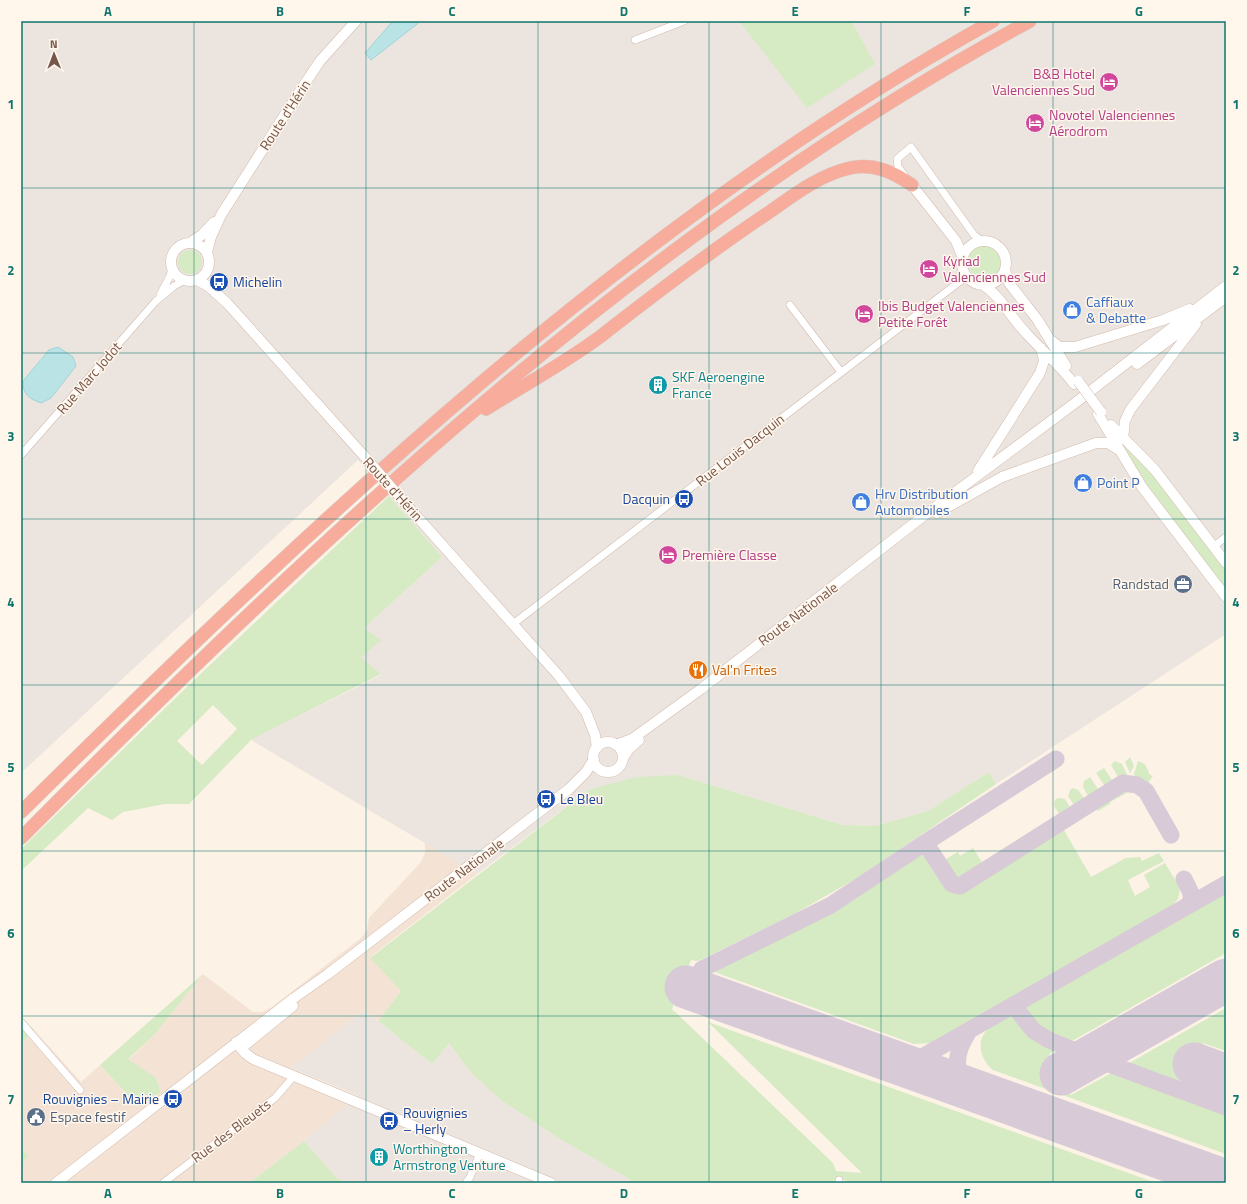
<svg xmlns="http://www.w3.org/2000/svg" width="1247" height="1204" font-family="'Titillium Web',sans-serif">
<rect width="100%" height="100%" fill="#fcf2e5"/>
<!-- residential -->
<path fill="#f4e3d4" d="M425 842 477 874 370 957 401 991 378 1021 364 1010 291 1068 357 1096 304 1141 249 1183H21V1043L35 1031 81 1082 100 1065 139 1107 161 1092 156 1078 128 1060 155 1034 203 974 253 1012H262L272 1007 361 938 367 930 369 918 421 862 425 853Z"/>
<!-- industrial -->
<path fill="#ece5df" d="M21 21H1226V634L996 784 989 772 928 811 875 826 843 825 678 775 590 789 477 874 251 740 381 675 360 658 364 628 442 557 358 460 21 773Z
M364 1010 432 1064 449 1043 472 1074 501 1100 560 1139 636 1183H348L338 1179 304 1141 357 1095 291 1068Z"/>
<!-- green -->
<path fill="#d6eac4" fill-rule="evenodd" d="M739 21H851L875 64 807 108Z
M968 262a17 17 0 1 1 34 0a17 17 0 1 1-34 0Z
M178 262a12 12 0 1 1 24 0a12 12 0 1 1-24 0Z
M1114 434 1157 476 1226 566V594L1147 489Z
M389 496 442 557 364 628 381 640 361 658 381 674 251 740 189 804H165L123 812 112 820 88 808 21 871V849L191 683ZM213 705 237 729 202 765 177 741Z
M1130 757 1134 766 1130 773 1125 762Z
M1115 761 1122 764 1129 779 1120 780 1111 765Z
M1138 761 1145 764 1150 775 1153 776 1147 784 1136 780 1134 774Z
M1104 768 1114 783 1106 788 1096 773Z
M989 772 996 784 857 878 794 914 698 961 691 960 672 1009 833 1163 836 1171 862 1173 708 1022 1156 1183H861L836 1179 835 1183H636L560 1139 501 1100 472 1074 449 1043 432 1064 378 1021 401 991 370 958 590 789 637 777 678 775 843 825 875 826 928 811Z
M1090 777 1100 792 1090 799 1083 787 1084 781Z
M1125 786 1136 788 1110 802V804L1098 811 1093 805 1118 789Z
M1073 788 1078 790 1086 801 1076 808 1068 796 1070 790Z
M1058 798 1065 799 1072 811 1065 815H1060L1054 806 1055 800Z
M1061 825 1091 877 1126 858 1140 857 1142 861 1159 853 1164 861 1128 880 1135 896 1150 887 1144 875 1165 863 1180 888 1178 899 1172 906 931 1043 914 1044 709 970 832 908 919 852 929 854 950 886 959 890Z
M973 848 985 867 966 878 951 877 941 862 958 852 960 856Z
M1226 893V953L1067 1044 1039 1030 1022 1011 1021 1010Z
M203 974 155 1034 128 1059 156 1078 161 1092 139 1107 100 1065Z
M1226 1008V1051L1203 1043 1186 1088 1124 1066Z
M1012 1015H1015L1035 1037 1058 1049 1049 1054 1071 1095 1115 1071 1226 1111V1154L993 1070C981 1061 975 1041 988 1029 994 1023 1004 1019 1012 1015Z
M21 1016 35 1031 21 1043Z
M304 1141 338 1179 348 1183H249Z
M21 1146 23 1148 22 1150 28 1155 21 1165Z"/>
<!-- water -->
<path fill="#bae3e6" stroke="#a0d4d8" d="M393 21H421L371 60 365 53Z
M58 347 73 357 76 366 51 398 41 403C30 399 22 394 23 381L49 350Z"/>
<g fill="none" stroke-linecap="round" stroke-linejoin="round">
<!-- taxiway -->
<path stroke="#d8cad6" stroke-width="17" d="M920 846 1056 759
M1184 879C1189 889 1196 898 1187 906
M712 996C702 989 694 982 702 969L831 905 920 846 928 847 952 884 960 886 1123 783 1137 785 1146 791 1171 835
M1013 1005 1034 1031 1049 1040 1090 1057 1226 1107
M969 1031C959 1046 951 1066 965 1082 968 1086 974 1089 978 1092
M895 1061 907 1062 917 1060 1226 884"/>
<!-- runway -->
<path stroke="#d8cad6" stroke-width="43" d="M686 987 1226 1181
M1194 1064 1226 1076
M1061 1074 1226 980"/>
<!-- street casing -->
<g stroke="#d0baae" stroke-width="8">
<path id="street" d="M635 40 684 21
M905 176 898 167 897 159 911 147 974 235 982 241
M160 295 170 276 172 268
M790 305 841 372
M21 455 156 301 174 286 185 280
M1214 546 1226 537
M513 624 967 276
M21 1022 80 1090
M163 1183 275 1098 294 1076
M466 1183 470 1177 480 1153
M839 1183V1180"/>
</g>
<!-- secondary casing -->
<g stroke="#d3baac" stroke-width="11">
<path id="secondary" d="M912 185 956 241 963 258
M962 263a22 22 0 1 1 44 0a22 22 0 1 1-44 0Z
M191 242 202 235 214 222
M171 262a19 19 0 1 1 38 0a19 19 0 1 1-38 0Z
M207 252 211 237 221 215 298 94 320 61 356 21
M1005 270 1009 283 1037 319 1066 366
M197 280 208 286 227 303 365 457
M983 285C1001 296 1011 318 1026 333 1042 351 1060 365 1074 384
M1049 339 1060 347H1075L1163 320 1190 309
M1137 364 1226 297
M1098 414 1142 487 1226 597
M1111 425 1155 470 1226 563
M1123 439 1125 421 1130 410 1196 324
M978 471 1040 373 1044 361 1041 348
M404 502 559 676 586 712 595 735 597 748
M937 513 1002 477 1096 443H1108L1119 450
M593 757a15 15 0 1 1 30 0a15 15 0 1 1-30 0Z
M616 745 632 739 701 689 926 514 1075 403 1226 286
M623 758 629 749 639 740
M236 1042 245 1053 253 1059 551 1183
M245 1045 293 1006
M56 1183 294 998 328 974 569 789 586 772 594 759"/>
</g>
<!-- highway casing -->
<g stroke="#d9d0cc" stroke-width="14">
<path id="highway" d="M486 409C524 385 565 363 601 336 656 293 711 251 768 213 794 195 819 175 850 168 874 163 893 172 912 185
M21 812C319 518 625 226 993 21
M21 838C326 531 647 228 1030 21"/>
</g>
<!-- street -->
<use href="#street" stroke="#fff" stroke-width="7"/>
<!-- secondary -->
<use href="#secondary" stroke="#fff" stroke-width="10"/>
<!-- highway -->
<use href="#highway" stroke="#f7ac9c" stroke-width="13"/>
<!-- secondary-bridge casing -->
<g stroke="#d3baac" stroke-width="11" stroke-linecap="butt">
<path id="secondary-bridge" d="M1078 381 1101 412
M365 457 404 502"/>
</g>
<!-- secondary-bridge -->
<use href="#secondary-bridge" stroke="#fff" stroke-width="10"/>
</g>
<!-- grid -->
<path fill="none" stroke="#0f766e" stroke-width="1" stroke-opacity="0.55" d="M194 21V1183M366 21V1183M538 21V1183M709 21V1183M881 21V1183M1053 21V1183M21 188H1226M21 353H1226M21 519H1226M21 685H1226M21 851H1226M21 1016H1226"/>
<!-- icons -->
<defs>
<g id="hotel-disc" transform="scale(1)"><circle r="9.5" fill="#d1479c" stroke="#fff6ec"/><path d="M-6-4.5h1.5V1H6V5H4.5V3h-9V5H-6ZM-4 0a1.8 1.8 0 1 1 3.6 0ZM.5 0V-2.5h3Q6-2.5 6 0Z" fill="#fff"/></g>
<g id="bus-disc" transform="scale(1)"><circle r="9.5" fill="#1a4fb4" stroke="#fff6ec"/><path d="M-5-6H5V4H4V6H2V4H-2V6H-4V4H-5ZM-3.5-4V0h7V-4ZM-3.5 1.2v1.5H-2V1.2ZM2 1.2v1.5H3.5V1.2Z" fill="#fff"/></g>
<g id="shop-disc" transform="scale(1)"><circle r="9.5" fill="#3f7fe0" stroke="#fff6ec"/><path d="M-5-2.5h2.3a2.7 3.5 0 0 1 5.4 0H5L5.5 6h-11ZM-1.5-2.5h3a1.5 2.3 0 0 0-3 0Z" fill="#fff"/></g>
<g id="building-disc" transform="scale(1)"><circle r="9.5" fill="#0f9aa8" stroke="#fff6ec"/><path d="M-4-6H4V6H1V3H-1V6H-4ZM-2.5-4.3h1.7v1.8h-1.7ZM.8-4.3h1.7v1.8H.8ZM-2.5-1h1.7V.8h-1.7ZM.8-1h1.7V.8H.8Z" fill="#fff"/></g>
<g id="office-disc" transform="scale(1)"><circle r="9.5" fill="#5c6f8a" stroke="#fff6ec"/><path d="M-6-3h4V-5.5h4V-3h4V5H-6ZM-1-4.5V-3h2v-1.5ZM-6 0V1H6V0Z" fill="#fff"/></g>
<g id="restaurant-disc" transform="scale(1)"><circle r="9.5" fill="#e8710a" stroke="#fff6ec"/><path d="M-5-6h1v4h1v-4h1v4h1v-4h1v5L-1.5 .5V6h-2V.5L-5-1ZM5-6V6H3V1.5H1.5Q1.5-4 5-6Z" fill="#fff"/></g>
<g id="civic-disc" transform="scale(1)"><circle r="9.5" fill="#5c6f8a" stroke="#fff6ec"/><path d="M-.6-6.5H3V-4.5H.6V-3L4-1V1h2V6H-6V1h2V-1L-.6-3ZM-1.2 2.5V6h2.4V2.5Z" fill="#fff"/></g>
</defs>
<g fill-rule="evenodd">
<use href="#hotel-disc" x="1109" y="82"/>
<use href="#hotel-disc" x="1035" y="123"/>
<use href="#hotel-disc" x="929" y="269"/>
<use href="#bus-disc" x="219" y="282"/>
<use href="#shop-disc" x="1072" y="310"/>
<use href="#hotel-disc" x="864" y="314"/>
<use href="#building-disc" x="658" y="385"/>
<use href="#shop-disc" x="1083" y="483"/>
<use href="#bus-disc" x="684" y="499"/>
<use href="#shop-disc" x="861" y="502"/>
<use href="#hotel-disc" x="668" y="555"/>
<use href="#office-disc" x="1183" y="584"/>
<use href="#restaurant-disc" x="698" y="670"/>
<use href="#bus-disc" x="546" y="799"/>
<use href="#bus-disc" x="173" y="1099"/>
<use href="#civic-disc" x="36" y="1117"/>
<use href="#bus-disc" x="389" y="1121"/>
<use href="#building-disc" x="379" y="1157"/>
</g>
<g text-anchor="middle" stroke-width="3" stroke-linejoin="round" paint-order="stroke">
<!-- hotel labels -->
<g font-size="14" fill="#b23c85" stroke="#fff6ec" text-anchor="start">
<text x="1095" y="79" text-anchor="end">B&amp;B Hotel<tspan x="1095" dy="16">Valenciennes Sud</tspan></text>
<text x="1049" y="120">Novotel Valenciennes<tspan x="1049" dy="16">Aérodrom</tspan></text>
<text x="943" y="266">Kyriad<tspan x="943" dy="16">Valenciennes Sud</tspan></text>
<text x="878" y="311">Ibis Budget Valenciennes<tspan x="878" dy="16">Petite Forêt</tspan></text>
<text x="682" y="560">Première Classe</text>
</g>
<!-- street labels -->
<g font-size="14" fill="#76564a" stroke="#fff6ec">
<text transform="translate(285 115) rotate(-57)" y="5">Route d'Hérin</text>
<text transform="translate(89 378) rotate(-49)" y="5">Rue Marc Jodot</text>
<text transform="translate(740 450) rotate(-38)" y="5">Rue Louis Dacquin</text>
<text transform="translate(393 489) rotate(48)" y="5">Route d'Hérin</text>
<text transform="translate(798 614) rotate(-37)" y="5">Route Nationale</text>
<text transform="translate(464 870) rotate(-37)" y="5">Route Nationale</text>
<text transform="translate(231 1131) rotate(-37)" y="5">Rue des Bleuets</text>
</g>
<!-- transit labels -->
<g font-size="14" fill="#164399" stroke="#fff6ec" text-anchor="start">
<text x="233" y="287">Michelin</text>
<text x="670" y="504" text-anchor="end">Dacquin</text>
<text x="560" y="804">Le Bleu</text>
<text x="159" y="1104" text-anchor="end">Rouvignies – Mairie</text>
<text x="403" y="1118">Rouvignies<tspan x="403" dy="16">– Herly</tspan></text>
</g>
<!-- shop labels -->
<g font-size="14" fill="#366cbe" stroke="#fff6ec" text-anchor="start">
<text x="1086" y="307">Caffiaux<tspan x="1086" dy="16">&amp; Debatte</tspan></text>
<text x="1097" y="488">Point P</text>
<text x="875" y="499">Hrv Distribution<tspan x="875" dy="16">Automobiles</tspan></text>
</g>
<!-- culture labels -->
<g font-size="14" fill="#0d838f" stroke="#fff6ec" text-anchor="start">
<text x="672" y="382">SKF Aeroengine<tspan x="672" dy="16">France</tspan></text>
<text x="393" y="1154">Worthington<tspan x="393" dy="16">Armstrong Venture</tspan></text>
</g>
<!-- service labels -->
<g font-size="14" fill="#4e5e75" stroke="#fff6ec" text-anchor="end">
<text x="1169" y="589">Randstad</text>
<text x="50" y="1122" text-anchor="start">Espace festif</text>
</g>
<!-- food labels -->
<g font-size="14" fill="#c56008" stroke="#fff6ec" text-anchor="start">
<text x="712" y="675">Val'n Frites</text>
</g>
</g>
<!-- border -->
<rect width="1247" height="1204" fill="none" stroke="#fff6ec" stroke-width="44"/>
<!-- north arrow -->
<g transform="translate(54 54) rotate(359)" stroke="#fff6ec" stroke-width="3" paint-order="stroke">
<path d="M0-3L7 15L0 10L-7 15Z" fill="#76564a"/>
<text y="-6" font-size="11" font-weight="bold" text-anchor="middle" fill="#76564a">N</text>
</g>
<rect x="22" y="22" width="1203" height="1160" fill="none" stroke="#0f766e" stroke-width="1.5"/>
<g font-size="13" text-anchor="middle" font-weight="bold" fill="#0f766e">
<text x="108" y="16">A</text>
<text x="280" y="16">B</text>
<text x="452" y="16">C</text>
<text x="624" y="16">D</text>
<text x="795" y="16">E</text>
<text x="967" y="16">F</text>
<text x="1139" y="16">G</text>
<text x="11" y="109">1</text>
<text x="1236" y="109">1</text>
<text x="11" y="275">2</text>
<text x="1236" y="275">2</text>
<text x="11" y="441">3</text>
<text x="1236" y="441">3</text>
<text x="11" y="607">4</text>
<text x="1236" y="607">4</text>
<text x="11" y="772">5</text>
<text x="1236" y="772">5</text>
<text x="11" y="938">6</text>
<text x="1236" y="938">6</text>
<text x="11" y="1104">7</text>
<text x="1236" y="1104">7</text>
<text x="108" y="1198">A</text>
<text x="280" y="1198">B</text>
<text x="452" y="1198">C</text>
<text x="624" y="1198">D</text>
<text x="795" y="1198">E</text>
<text x="967" y="1198">F</text>
<text x="1139" y="1198">G</text>
</g>
</svg>
